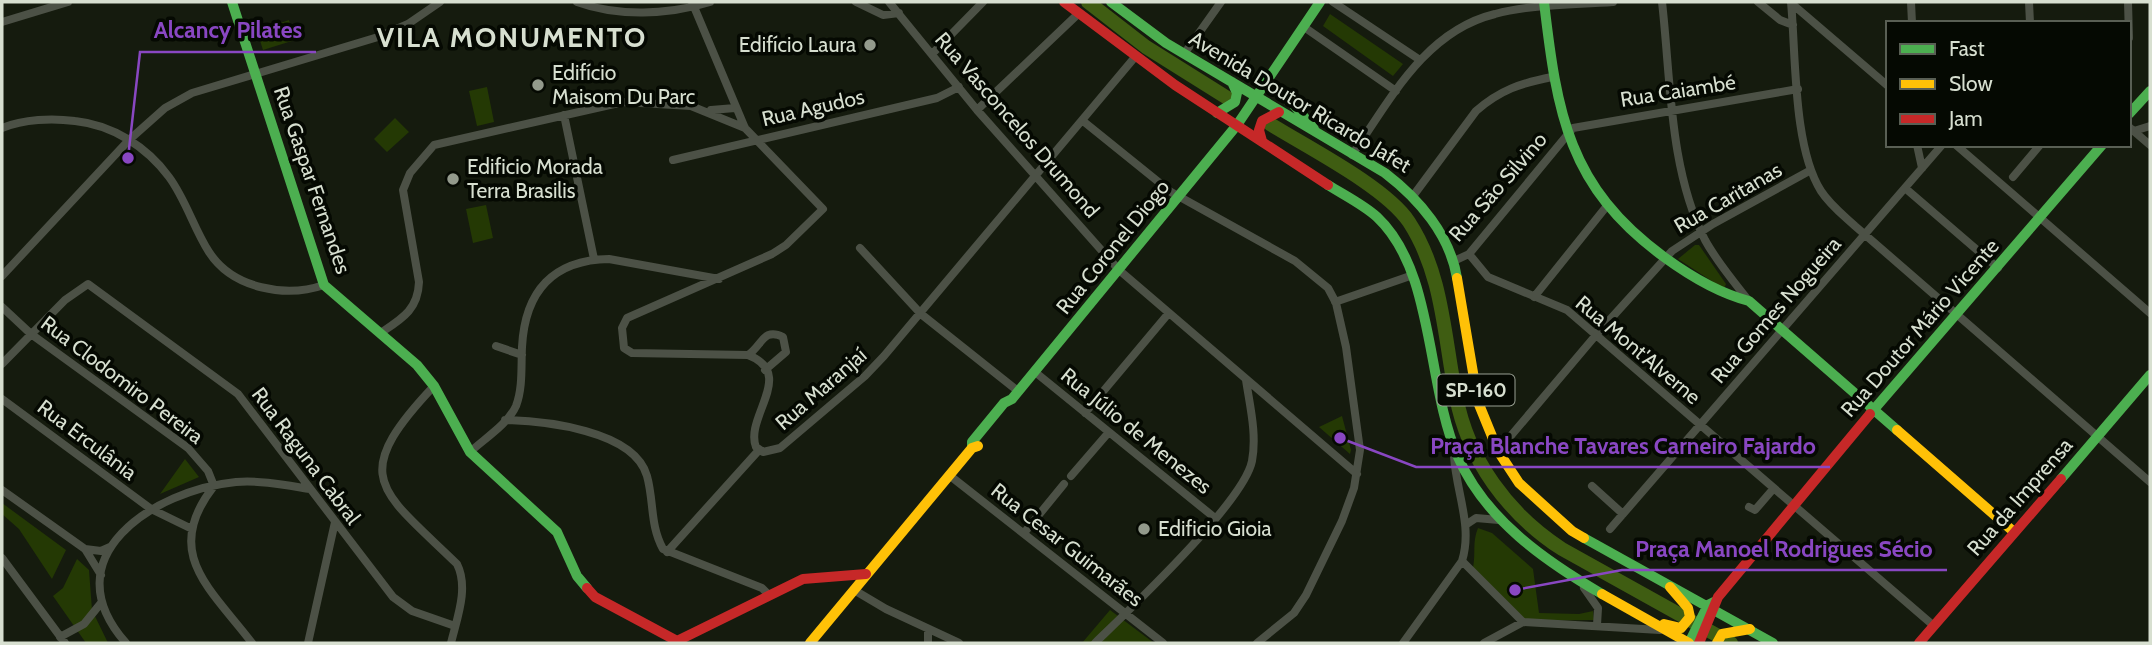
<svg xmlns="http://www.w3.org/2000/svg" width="2152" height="645" font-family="Cabin,sans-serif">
<rect width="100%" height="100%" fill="#151b0e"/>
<!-- green -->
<path fill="#243904" d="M1330 14 1403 64 1393 76 1323 26Z
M289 20 295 40 263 50 257 31Z
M487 87 494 122 477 126 469 91Z
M395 118 409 132 387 152 374 139Z
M486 205 493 238 473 243 466 209Z
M1695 245H1699L1726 284 1724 289 1678 259Z
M1342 416 1351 450 1350 454 1319 427Z
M185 459 199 477 160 494Z
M2 503 66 550 52 579 19 529 2 514Z
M1478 528 1492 533 1533 569 1539 613 1579 614 1593 611 1594 620 1524 621 1473 568C1476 552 1472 543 1478 528Z
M77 559 89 570 92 610 108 643H86L53 596 63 588Z
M1110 610 1154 643H1082Z"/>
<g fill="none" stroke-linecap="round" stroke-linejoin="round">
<!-- river -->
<path stroke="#3f5d12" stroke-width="14" d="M1088 2 1146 47 1229 99
M1270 124C1307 147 1386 187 1409 222 1443 274 1444 337 1456 396 1468 460 1508 514 1562 549L1731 643"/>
<!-- street -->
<path stroke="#4c5146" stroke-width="8" d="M577 2C618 17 668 15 710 2
M692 2 745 128 823 209 786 245 772 254 627 318 622 328 624 348 632 353 748 355C797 374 744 417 756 447L763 452 780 448 865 376 884 356 1135 57
M856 2 883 15 899 13
M889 2 977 110 1119 270 1357 474
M1333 2 1420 60
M1662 2C1671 80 1669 169 1705 240 1717 262 1734 282 1749 301
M1758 2 1780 20 1793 25
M1791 2C1796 55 1793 147 1821 191 1830 205 1843 215 1855 226L2150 482
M1911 2 1912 23
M2029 2 2030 23
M2128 2 2129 38
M1791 3 1888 86
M2 22 68 2
M1304 27 1396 91
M932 54 983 2
M1184 54 1221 2
M711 110 735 108
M977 110 1079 13
M564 115 594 259
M1083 121 1171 192 1295 261 1328 288 1336 303 1346 347 1360 450 1354 488 1342 521 1306 595 1294 613 1257 643
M2129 127 2150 145
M2 128C24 119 52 118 75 121 113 125 147 147 169 177 186 200 194 229 209 252 233 289 286 298 324 285
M2134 131 2150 126
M1917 145 1922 168
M1956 145 2150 313
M1352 155C1390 100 1425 31 1495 14 1532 4 1574 5 1613 2
M673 160 937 98 959 87
M2013 177 2040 145
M1905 188 1998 268
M1413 196 1476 111C1500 90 1521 83 1552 77
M860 248 921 314 1018 391
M1469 254 1488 277 1567 310 1934 626
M1454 261 1469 254 1573 128 1798 89
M2 276 129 140 165 108 192 93 378 37 408 24 440 2
M1534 297 1606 207
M1335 302 1413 275
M2 307 31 334 188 448 208 471 214 486C161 553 211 589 252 643
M382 332C403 318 418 309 419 282L403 190 410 173 434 145 623 102 691 106 745 128
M496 346 522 355
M748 355C762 346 763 327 783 337L786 352 765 370
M2 364 65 300 88 284 238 394 393 597 412 611 455 626
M1035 372 1215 518
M434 386C347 478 380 489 457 564 469 588 457 618 451 643
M2 399 151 509 192 529
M1085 413 1168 314
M505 420C544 421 634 430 647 476 654 501 650 526 663 549L762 588 769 595
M1498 451 1596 335 1672 251 1713 224 1811 170
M470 452C484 439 508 424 516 406 523 388 521 366 522 347 525 291 553 260 609 259L719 279
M949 475 1163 643
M1071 476 1109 432
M1592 486 1623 514
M2 490 85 549 101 575
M1749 507 1755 510 1774 488
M1467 524 1476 518 1499 520
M1610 529 1942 145
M1024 533 1064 484
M85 549 101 551 110 547
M667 552 759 450
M2 558 65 643
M1462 561 1523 622 1660 630
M1584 588 1598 608 1597 625
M854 590 886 609 959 643
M60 637 84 624 101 603
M126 643C50 557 154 490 236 482 260 480 285 485 310 489
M308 643 335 522
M928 643V629
M1095 643C1130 609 1244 502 1252 461 1257 434 1250 407 1246 380
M1403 643 1462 561C1473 526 1456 492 1454 456
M1484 643 1523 622"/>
<!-- fast -->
<path stroke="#4caf50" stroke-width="10" d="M232 2 324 285 417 365 434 386 470 452 557 532 577 576 587 588
M1111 2 1166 43 1385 173C1419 199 1450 235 1457 278
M1544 2C1557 113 1568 187 1664 257 1690 276 1718 293 1749 301L1897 430
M1266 84 1294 105 1314 129
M1217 113 1235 102 1237 93 1232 82
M2129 114 2150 91
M1328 185C1344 195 1364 205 1377 217 1435 271 1426 385 1458 457 1485 519 1545 561 1602 594
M1870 414 2102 145
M972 448V442L1004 403 1012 399 1237 125 1320 2
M2061 479 2150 375
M1584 538 1773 643
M1689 643 1708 605 1714 602"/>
<!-- slow -->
<path stroke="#ffc107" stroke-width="10" d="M1457 278 1478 402 1498 451 1519 483 1572 531 1584 538
M1897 430 2014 532
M1602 594 1689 643
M1664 624 1681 628 1690 617 1688 608 1670 587
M810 643 972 448 978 446
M1717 643 1722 634 1750 629"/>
<!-- jam -->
<path stroke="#c62828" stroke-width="10" d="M1064 2 1175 85 1328 185
M1262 141 1259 130 1262 121 1279 112
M587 588 595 597 677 641
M673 643 803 579 866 574
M1699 643 1718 597 1870 414
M1919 643 2061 479"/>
</g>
<!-- markers -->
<g fill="#939a8c" stroke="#050902" stroke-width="2.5">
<circle cx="870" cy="45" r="7"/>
<circle cx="538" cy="85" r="7"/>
<circle cx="453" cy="179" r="7"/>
<circle cx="1144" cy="529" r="7"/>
</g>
<g text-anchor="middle" stroke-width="7" stroke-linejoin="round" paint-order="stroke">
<!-- shield labels -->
<rect fill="#050902" stroke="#989f92" stroke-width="2" x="1437.5" y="374.5" width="77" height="31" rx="5"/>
<g font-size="19" font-weight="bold" fill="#d7dfd0">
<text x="1476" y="397">SP-160</text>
</g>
<!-- poi labels -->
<g font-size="21" fill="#d7dfd0" stroke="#050902" text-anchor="start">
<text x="856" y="52" text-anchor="end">Edifício Laura</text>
<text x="552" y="80">Edifício<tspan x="552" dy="24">Maisom Du Parc</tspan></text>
<text x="467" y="174">Edificio Morada<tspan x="467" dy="24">Terra Brasilis</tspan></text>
<text x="1158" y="536">Edificio Gioia</text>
</g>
<!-- street labels -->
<g font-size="21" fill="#d7dfd0" stroke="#050902">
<text transform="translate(1678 91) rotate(-9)" y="7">Rua Caiambé</text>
<text transform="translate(1300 102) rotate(31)" y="7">Avenida Doutor Ricardo Jafet</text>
<text transform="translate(813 108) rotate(-13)" y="7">Rua Agudos</text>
<text transform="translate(1017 125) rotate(49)" y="7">Rua Vasconcelos Drumond</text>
<text transform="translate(312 180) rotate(71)" y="7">Rua Gaspar Fernandes</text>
<text transform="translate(1498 187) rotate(-49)" y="7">Rua São Silvino</text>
<text transform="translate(1728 198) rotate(-30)" y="7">Rua Caritanas</text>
<text transform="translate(1113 247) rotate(-51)" y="7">Rua Coronel Diogo</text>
<text transform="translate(1776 310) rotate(-49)" y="7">Rua Gomes Nogueira</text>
<text transform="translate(1920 328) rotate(-49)" y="7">Rua Doutor Mário Vicente</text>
<text transform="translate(1638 350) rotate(40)" y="7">Rua Mont'Alverne</text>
<text transform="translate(122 380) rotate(37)" y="7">Rua Clodomiro Pereira</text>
<text transform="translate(821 389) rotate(-41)" y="7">Rua Maranjaí</text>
<text transform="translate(1136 431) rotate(39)" y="7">Rua Júlio de Menezes</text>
<text transform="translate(87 440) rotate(37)" y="7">Rua Erculânia</text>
<text transform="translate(306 456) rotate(53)" y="7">Rua Raguna Cabral</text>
<text transform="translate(2020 497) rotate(-49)" y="7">Rua da Imprensa</text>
<text transform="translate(1067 545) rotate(38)" y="7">Rua Cesar Guimarães</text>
</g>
<!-- district labels -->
<g font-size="28" font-weight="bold" letter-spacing="2" fill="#d7dfd0" stroke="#050902">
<text x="512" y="47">VILA MONUMENTO</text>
</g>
</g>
<!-- callouts -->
<path fill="none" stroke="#8947c2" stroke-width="2.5" d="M128 158L140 52H316M1340 438L1416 467H1830M1515 590L1622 570H1947"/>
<g fill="#8947c2" stroke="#050902" stroke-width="2.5">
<circle cx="128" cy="158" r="7"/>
<circle cx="1340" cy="438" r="7"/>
<circle cx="1515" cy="590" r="7"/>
</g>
<g font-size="23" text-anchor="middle" font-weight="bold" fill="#8947c2" stroke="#050902" stroke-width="7" stroke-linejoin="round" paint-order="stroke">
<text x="228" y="38">Alcancy Pilates</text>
<text x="1623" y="454">Praça Blanche Tavares Carneiro Fajardo</text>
<text x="1784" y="557">Praça Manoel Rodrigues Sécio</text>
</g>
<!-- border -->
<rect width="2152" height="645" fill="none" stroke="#d7dfd0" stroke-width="7"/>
<!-- legend -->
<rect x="1886" y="21" width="245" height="126" fill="#050902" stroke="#595f54" stroke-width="2"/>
<rect x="1900" y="44" width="35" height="10" fill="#4caf50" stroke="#595f54" stroke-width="2"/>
<text x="1949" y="56" font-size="21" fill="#d7dfd0">Fast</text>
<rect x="1900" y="79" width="35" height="10" fill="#ffc107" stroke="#595f54" stroke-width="2"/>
<text x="1949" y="91" font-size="21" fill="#d7dfd0">Slow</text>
<rect x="1900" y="114" width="35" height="10" fill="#c62828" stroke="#595f54" stroke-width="2"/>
<text x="1949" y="126" font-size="21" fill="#d7dfd0">Jam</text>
</svg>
